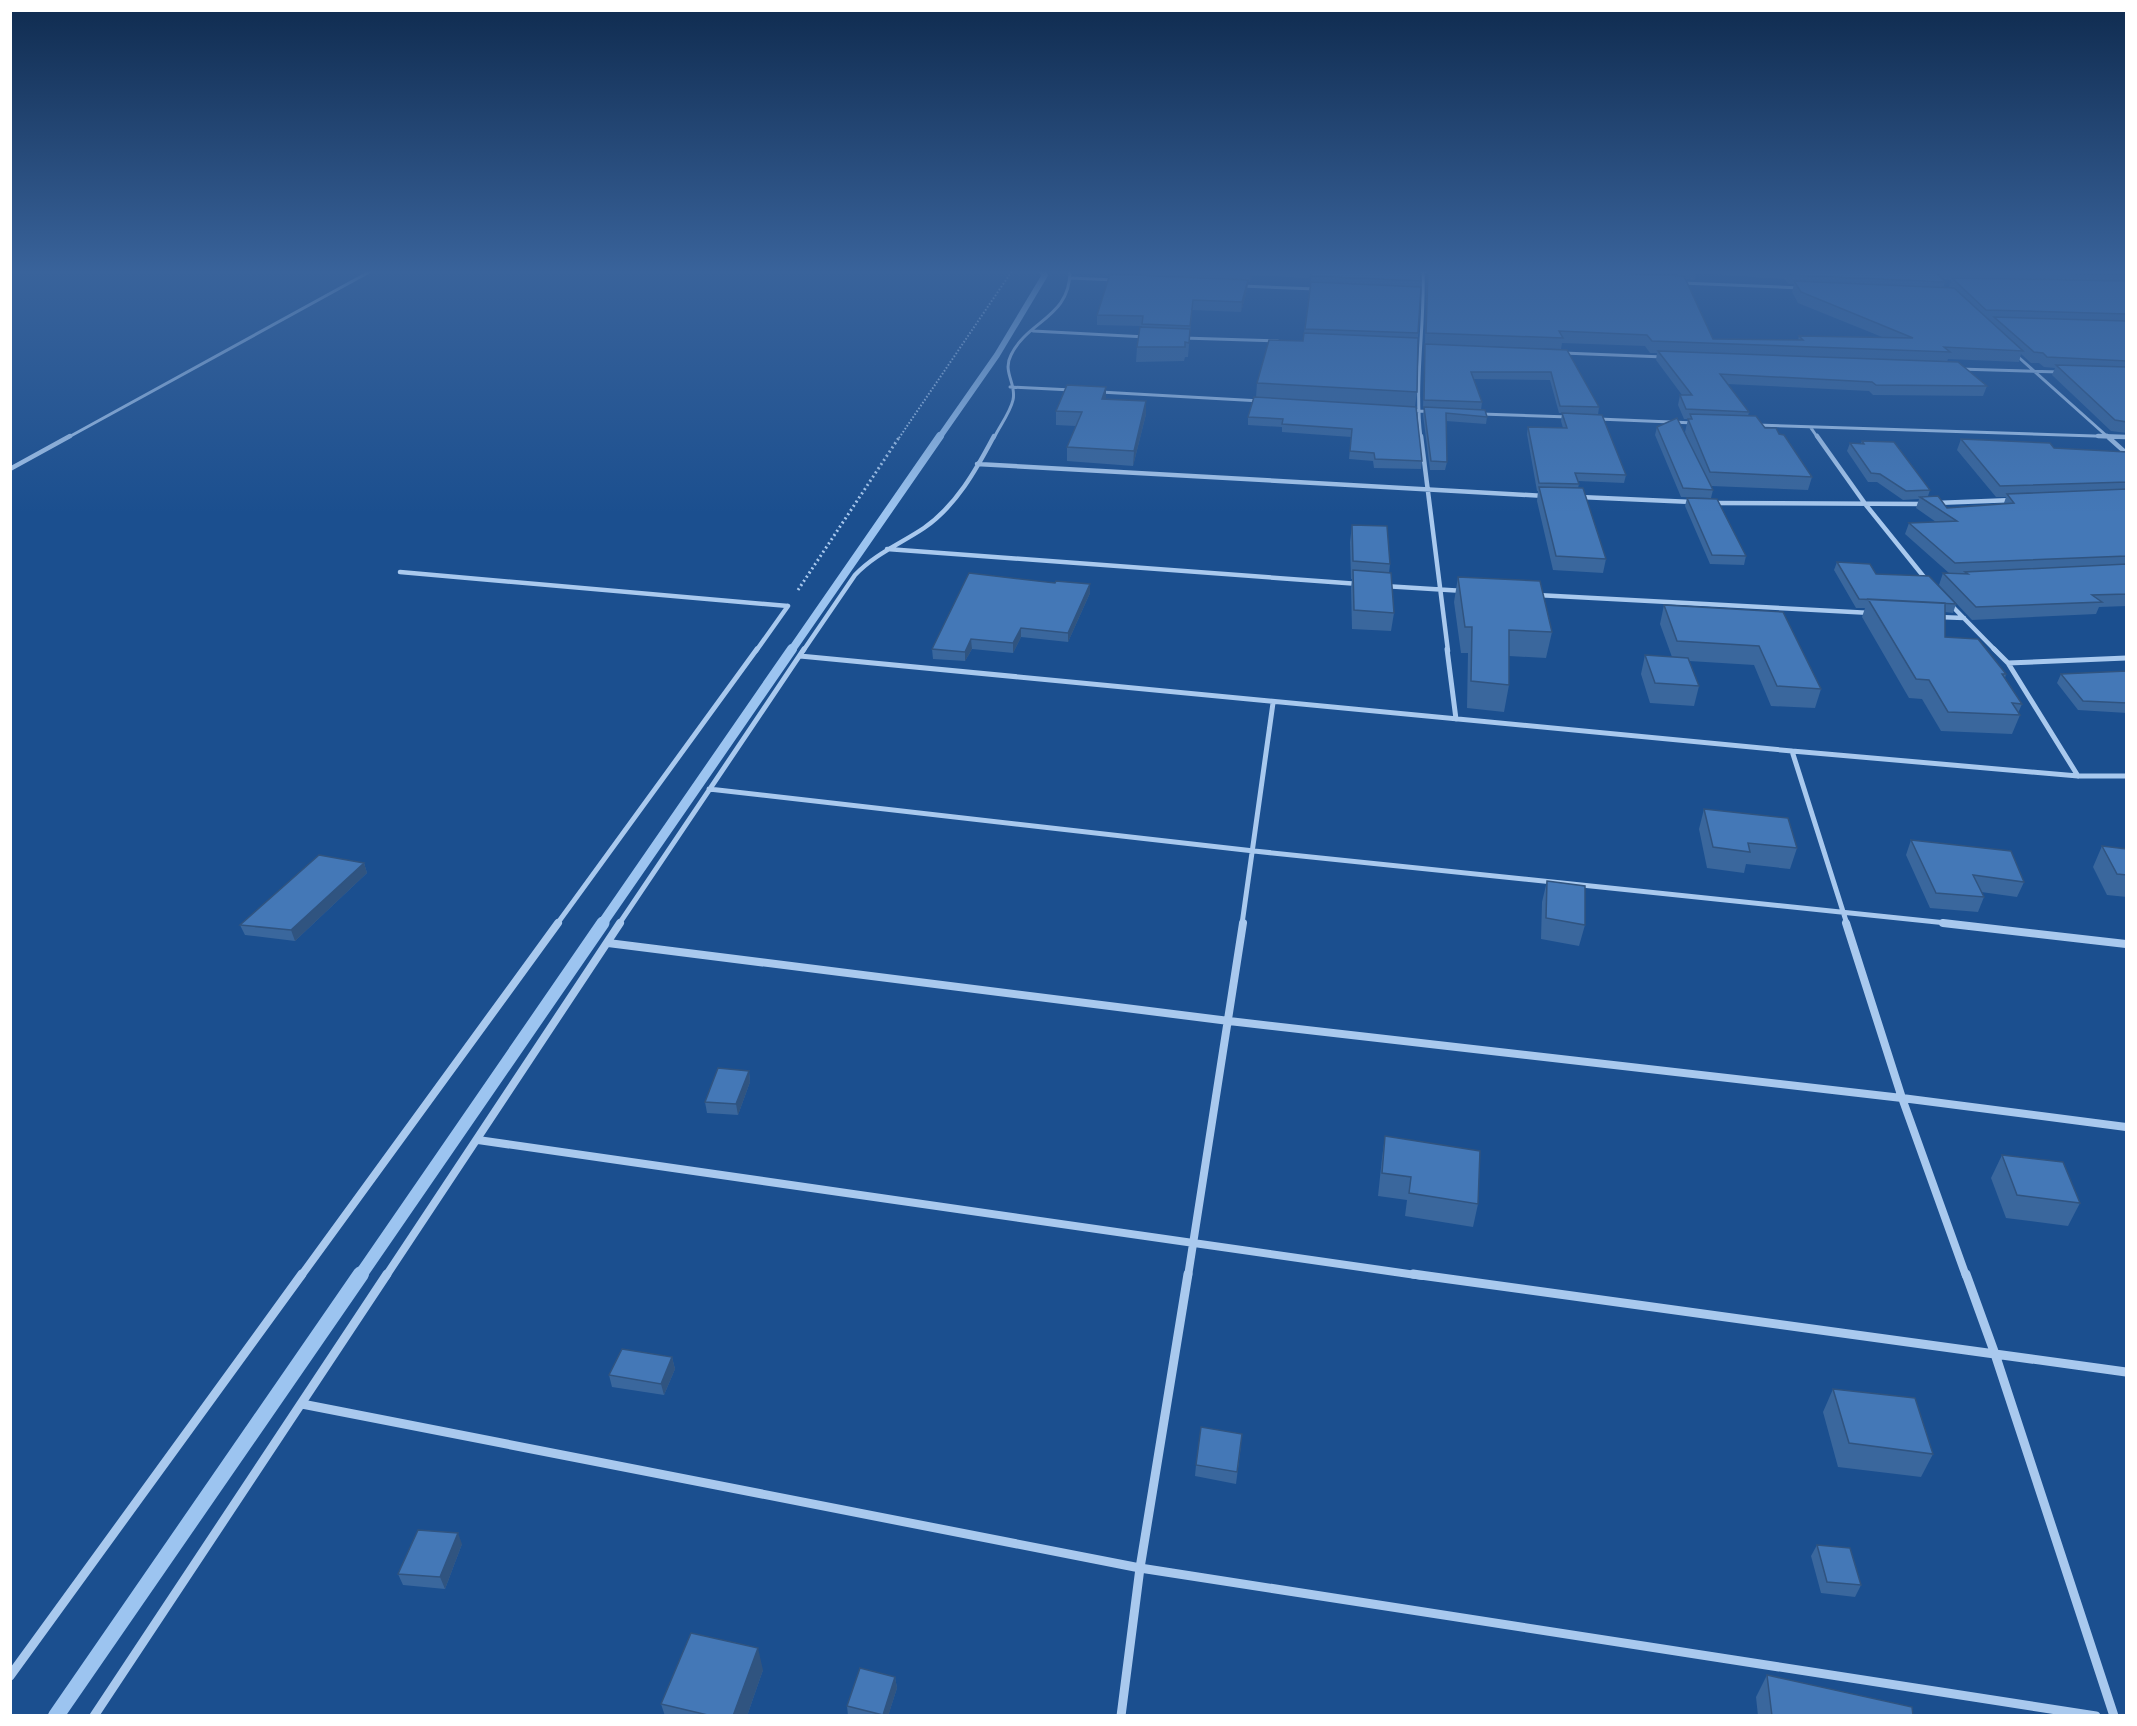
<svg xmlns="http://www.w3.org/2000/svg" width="2137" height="1726" font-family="'Fira Sans',sans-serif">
<rect width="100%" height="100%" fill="#1b4f8f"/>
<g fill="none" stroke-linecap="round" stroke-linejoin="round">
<!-- stream-far4 -->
<path stroke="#9cc4f0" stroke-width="6" d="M939 438 997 355 1045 275 1041 271"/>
<!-- stream-far3 -->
<path stroke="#9cc4f0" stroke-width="8" d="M791 651 940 436"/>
<!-- stream-far2 -->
<path stroke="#9cc4f0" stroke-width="10" d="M602 924 792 649"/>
<!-- stream-far1 -->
<path stroke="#9cc4f0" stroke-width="13" d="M360 1276 603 923"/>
<!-- stream -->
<path stroke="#9cc4f0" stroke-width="16" d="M56 1716 361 1274"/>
<!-- path-far1 -->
<path stroke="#a9c9ee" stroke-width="2" stroke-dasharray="1.5 2" stroke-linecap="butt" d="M899 438 1012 271"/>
<!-- path -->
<path stroke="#a9c9ee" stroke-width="3" stroke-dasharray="2 3" stroke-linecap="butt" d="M798 590 900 436"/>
<!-- street-far4 -->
<path stroke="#a9c9ee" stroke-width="3" d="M1417 271 1435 272
M1071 278 1115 280
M1682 283 1801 288
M1242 286 1316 289
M1033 331 1146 337
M1183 338 1278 341
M1563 353 1664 357
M2015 354 2109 438
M1959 369 2060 372
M1010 387 1072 390
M1100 392 1261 401
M1409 410 1431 412
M1481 414 1569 417
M1598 419 1695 423
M1756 425 2126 437
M1811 428 1818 438
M67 438 371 271
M994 438C999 427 1010 413 1013 400 1017 384 1002 372 1011 355 1028 320 1070 318 1070 271
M1421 438C1414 382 1425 327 1423 271"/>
<!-- street-far3 -->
<path stroke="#a9c9ee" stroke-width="4.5" d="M1421 436 1448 651
M1817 436 1866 505 1928 582
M2098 436 2126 437
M2107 436 2126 453
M977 464 1545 496
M10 469 70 436
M1580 497 1692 502
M1711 503 1923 504
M1936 503 2013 500
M887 549 1359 584
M400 572 788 606
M1384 586 1464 591
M1537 595 1871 613
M1950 604 1996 651
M1938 617 1964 618
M756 651 788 606
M803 651 855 575C875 554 900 544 924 528 956 506 976 470 994 436"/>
<!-- street-far2 -->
<path stroke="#a9c9ee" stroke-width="5" d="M1447 649 1456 719
M1994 649 2008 663 2078 776
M800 656 1792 751 2078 776H2126
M2008 663 2126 658
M1792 751 1847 924
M709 789 1254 851 1956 924
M557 924 757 649
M619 924 804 649
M1242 924 1273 703"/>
<!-- street-far1 -->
<path stroke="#a9c9ee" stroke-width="8" d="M1846 923 1902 1098 1966 1276
M1943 923 2126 944
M608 943 1229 1021 1902 1098 2126 1127
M478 1140 1423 1276
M301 1276 558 923
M386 1276 620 923
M1188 1276 1243 923"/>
<!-- street -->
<path stroke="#a9c9ee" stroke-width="9" d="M1413 1274 2126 1372
M1966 1274 1995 1354 2114 1716
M302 1404 1140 1568 2096 1716
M10 1676 302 1274
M94 1716 387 1274
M1121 1716 1140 1568 1188 1274"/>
</g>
<!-- wall -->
<path fill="#3a679d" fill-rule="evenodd" d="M1102 271H1312L1309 278 1252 275 1250 282H1248L1247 290 1241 312 1192 310 1188 357H1185L1184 361 1136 362 1137 347 1142 326 1097 325V315L1114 274V272Z
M1312 271 1421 281 1418 337 1417 392 1415 407 1422 461 1421 469 1374 468 1373 461 1349 459 1351 437 1282 432V427L1248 425V417L1256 397 1257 383 1303 341Z
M1427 271H1672L1671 276H1678L1675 271H2127V433L2111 431 2052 375 2055 368 2044 367 2039 363H2031L2021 354 2019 362 1948 359 1947 362 1987 386 1983 396 1873 395 1869 391 1727 384 1749 412 1748 416 1765 428 1779 434 1812 477 1808 490 1711 486 1713 490 1711 498 1681 497 1655 435 1657 427 1688 439 1685 432 1688 419H1684L1678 405 1680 395H1682L1656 360 1657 353H1650L1645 346 1562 343 1561 349 1425 344ZM1696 273 1785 279 1788 284H1794L1792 292 1798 303 1882 337 1799 336 1798 340 1713 339 1686 279 1695 280ZM1943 279 1951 280 1949 287 1950 288H1943L1945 282Z
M1425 344 1567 350 1599 407 1598 415 1626 475 1624 483 1578 481 1579 484 1578 488 1606 559 1603 573 1553 570 1537 501 1538 491H1537L1527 434 1528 427 1563 428 1561 421 1562 413H1559L1550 380 1474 379 1482 402 1481 410 1487 417 1486 424 1446 421 1447 462 1445 470H1430L1423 415 1424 408 1423 407Z
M1106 387V399L1146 414 1133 466 1067 461V447L1076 426 1056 425V411Z
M1961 439 2054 448 2127 452V606L2099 607 2096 614 1972 620 1939 585 1943 573H1949L1905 534 1909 523 1936 522 1916 508 1919 499 1903 500 1877 482H1868L1847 451 1850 443H1861L1862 441 1930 490 1928 496 1947 508 2004 503 2006 497H1996L1957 450Z
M1687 498 1746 556 1744 565 1710 564 1685 506Z
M1352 525 1390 564 1389 573 1394 613 1391 631 1352 629 1351 588 1352 579H1351L1350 542Z
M1837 562 1876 574 1956 604 1953 613 1945 612V637L2006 674 2005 678 2022 704 2018 713 2020 715 2012 734 1941 731 1922 699 1909 698 1862 617 1865 608H1856L1834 570Z
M1458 577 1552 632 1546 658 1509 656V685L1504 712 1467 708 1468 653H1461L1454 602Z
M1090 593 1068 642 1021 637 1013 653 972 649 965 661 933 659 932 649Z
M1664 605 1783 612 1821 689 1815 708 1771 706 1754 665 1689 661 1699 686 1694 706 1650 703 1641 674 1645 655 1672 657 1660 624Z
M2127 671V713L2078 710 2057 683 2061 674Z
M1704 809 1797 848 1790 869 1746 864 1744 873 1707 868 1699 829Z
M1911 840 2024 882 2017 897 1981 892 1984 897 1978 912 1930 908 1906 855Z
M2102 846 2127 849V897L2107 895 2093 867Z
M364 863 367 873 295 941 245 935 240 925Z
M1547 881 1585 925 1579 946 1541 939 1542 902Z
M749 1071 750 1082 738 1115 707 1113 705 1102Z
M1385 1136 1478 1204 1473 1227 1405 1216 1407 1200 1378 1196 1382 1158Z
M2002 1155 2080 1203 2068 1226 2006 1218 1991 1178Z
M672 1357 675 1369 664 1395 612 1387 609 1375Z
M1833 1389 1933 1454 1921 1477 1838 1467 1823 1412Z
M1241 1445 1236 1484 1195 1476 1196 1465Z
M462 1544 445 1589 403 1585 398 1574Z
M1817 1545 1861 1585 1855 1597 1821 1593 1811 1556Z
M763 1670 747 1716H665L661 1704Z
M1767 1675 1913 1716H1758L1756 1697Z
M895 1677 897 1688 888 1716H848L847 1706Z"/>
<!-- shaded-wall -->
<path fill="#305480" d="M1251 271H1252V275L1250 282Z
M1248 280 1247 290 1241 312 1242 302Z
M1106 387V400L1102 399Z
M1146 401V414L1133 466 1134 451Z
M1090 584V593L1068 642V633Z
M1021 628V637L1013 653V643Z
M971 639 972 649 965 661V652Z
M364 863 367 873 295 941 291 930Z
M749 1071 750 1082 738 1115 736 1104Z
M672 1357 675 1369 664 1395 661 1384Z
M458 1533 462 1544 445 1589 440 1577Z
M758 1648 763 1670 747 1716H733Z
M895 1677 897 1688 888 1716H883Z"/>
<!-- building -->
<path fill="#4478b7" stroke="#305480" stroke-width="1.5" d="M1219 271H1251L1250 272Z
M1312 271H1420L1421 281 1312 276Z
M1428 271H1563L1684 276 1713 339 1803 340 1799 336 1913 338 1801 292 1794 281 1954 288 2023 351 1944 347 1950 352 1652 341 1647 335 1559 331 1563 338 1426 333Z
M1788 271H1934L1945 282 1790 275Z
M1972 271H2127V275Z
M1110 274 1248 280 1242 302 1193 300 1190 326 1142 324 1143 316 1097 315Z
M1952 278 2127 281V314L1986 310Z
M1311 282 1421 287 1418 333 1305 329Z
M1994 317 2127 321V361L2047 357 2043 353 2034 352Z
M1140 327 1190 329 1189 343 1185 342V347H1137Z
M1304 333 1418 338 1417 392 1257 383 1269 340 1303 341Z
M1425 344 1567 350 1599 407 1560 406 1551 372H1471L1482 402 1424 400Z
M1658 351 1958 362 1987 386 1876 385 1872 382 1720 374 1749 412 1686 409 1680 395H1692Z
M2056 365 2127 367V422L2115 420Z
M1067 385 1106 387 1102 399 1146 401 1134 451 1067 447 1082 412 1056 411Z
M1254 397 1416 407 1422 461 1375 459 1374 453 1350 451 1352 429 1282 424 1283 419 1248 417Z
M1424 407 1485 410 1487 417 1446 413 1447 462 1431 461Z
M1562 413 1602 415 1626 475 1575 473 1579 484 1539 483 1528 427 1567 428Z
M1690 414 1756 416 1765 428H1776L1779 434 1784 435 1812 477 1710 472 1688 419H1692Z
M1677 418 1713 490 1683 488 1657 427Z
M1961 439 2050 443 2054 448 2127 452V482L2000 486Z
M1862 441 1894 442 1930 490 1906 491 1880 474 1871 473 1850 443 1864 444Z
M1539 487 1583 488 1606 559 1556 556Z
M2127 489V556L1955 563 1909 523 1957 521 1920 497 1938 496 1947 508 2014 503 2007 494Z
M1687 498 1717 499 1746 556 1712 555Z
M1352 525 1387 526 1390 564 1353 561Z
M1837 562 1870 564 1876 574 1929 576 1956 604 1859 599Z
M2127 564V594L2092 595 2102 602 1976 607 1943 573 1968 574 1965 572Z
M1353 570 1391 573 1394 613 1354 610Z
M969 573 1055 583 1056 581 1090 584 1068 633 1021 628 1013 643 971 639 965 652 932 649Z
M1458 577 1540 581 1552 632 1509 630V685L1471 681 1472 627H1465Z
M1868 599 1945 603V637L1978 639 2006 674H2002L2022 704 2012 703 2020 715 1948 712 1929 680 1916 679Z
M1664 605 1783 612 1821 689 1777 686 1759 646 1677 641Z
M1645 655 1688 658 1699 686 1655 683Z
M2127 671V703L2083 701 2061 674Z
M1704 809 1788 818 1797 848 1748 843 1750 852 1713 847Z
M1911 840 2011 851 2024 882 1973 875 1984 897 1936 893Z
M2102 846 2127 849V875L2117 874Z
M319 855 364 863 291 930 240 925Z
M1547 881 1585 886V925L1546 918Z
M718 1068 749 1071 736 1104 705 1102Z
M1385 1136 1480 1151 1478 1204 1409 1193 1411 1177 1382 1173Z
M2002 1155 2063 1162 2080 1203 2017 1195Z
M622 1349 672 1357 661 1384 609 1375Z
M1833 1389 1915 1398 1933 1454 1849 1443Z
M1201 1427 1242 1434 1237 1472 1196 1465Z
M418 1530 458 1533 440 1577 398 1574Z
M1817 1545 1850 1548 1861 1585 1827 1582Z
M691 1633 758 1648 733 1716H712L661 1704Z
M860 1668 895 1677 883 1715 847 1706Z
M1767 1675 1912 1707 1913 1716H1772Z"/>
<!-- sky -->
<linearGradient id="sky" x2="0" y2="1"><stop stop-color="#0f2b4f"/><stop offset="0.53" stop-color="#39639b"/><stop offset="1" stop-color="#39639b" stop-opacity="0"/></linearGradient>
<rect width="2137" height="513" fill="url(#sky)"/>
<!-- border -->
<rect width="2137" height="1726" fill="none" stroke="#ffffff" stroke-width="24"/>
</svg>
